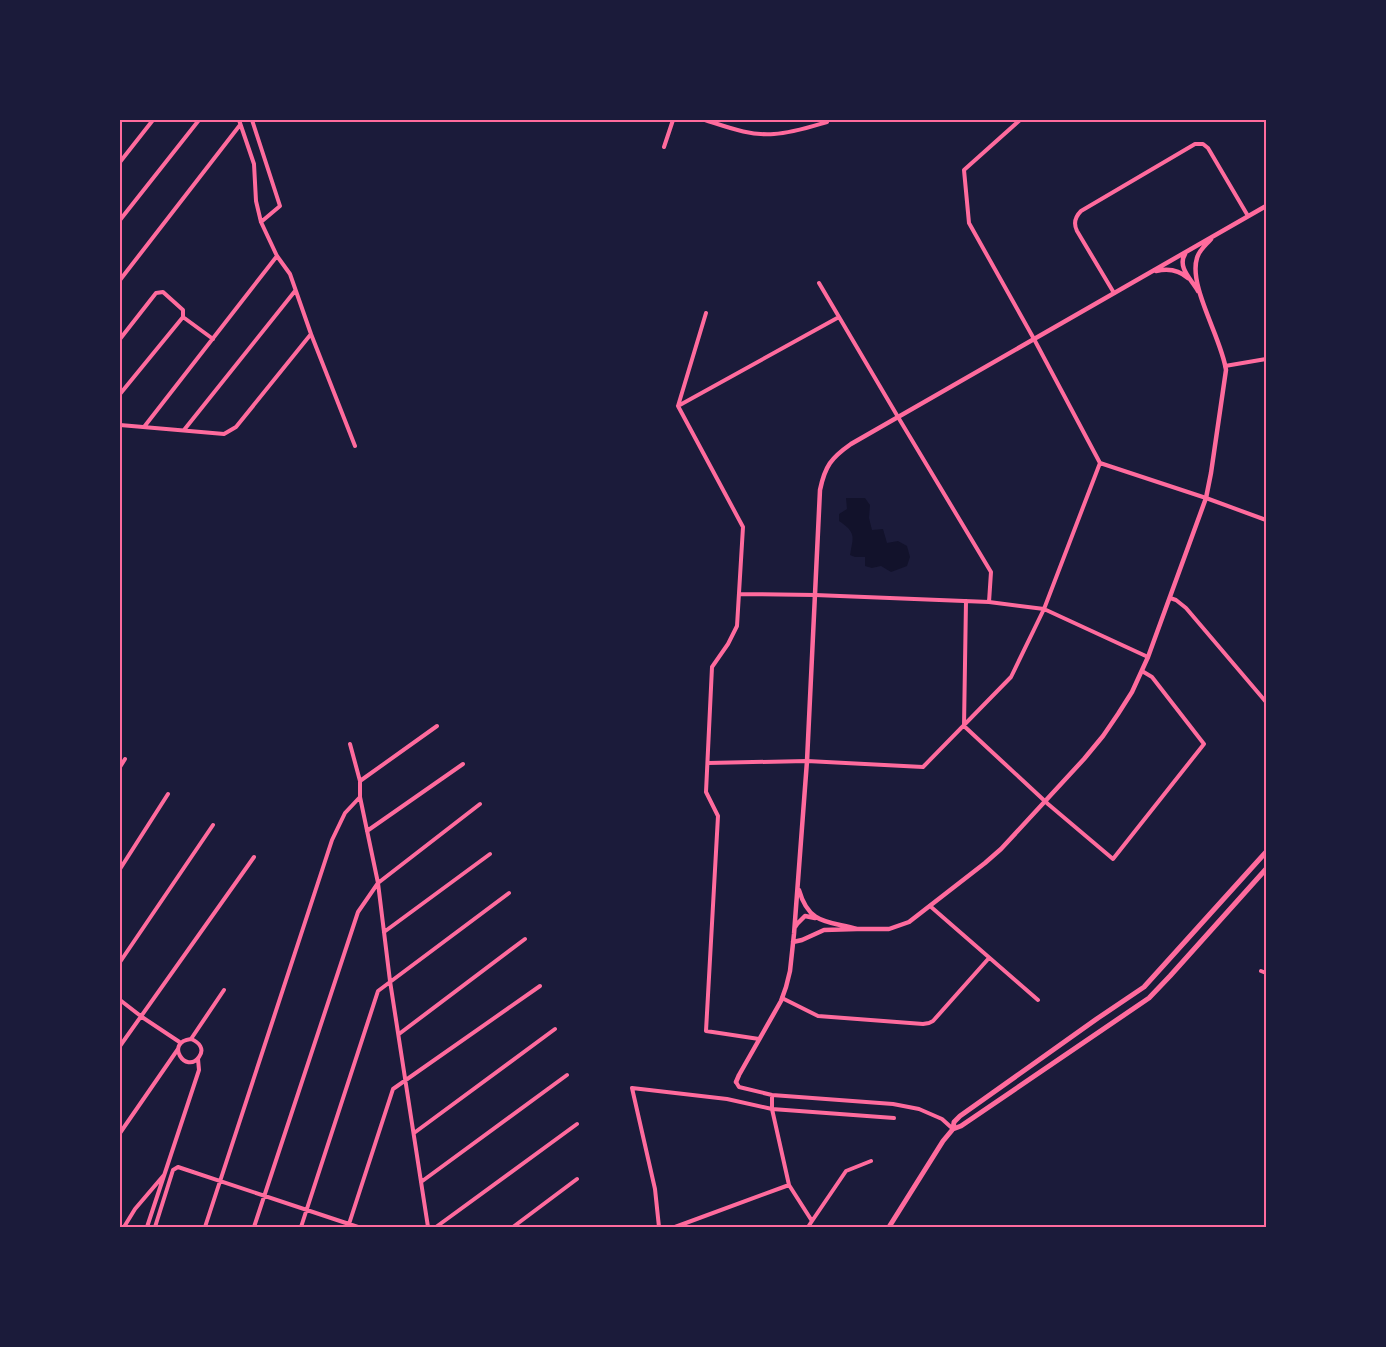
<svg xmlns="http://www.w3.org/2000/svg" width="1386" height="1347" font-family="'Alegreya Sans',sans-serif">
<rect width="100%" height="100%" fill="#1b1b3a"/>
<!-- water -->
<path fill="#12122b" d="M846 498H865L870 505 869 518 872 530 883 529 887 543 898 541 907 546 910 557 907 566 891 572 881 566 872 568 865 566V557H855L850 555C853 537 857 533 839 521V514L847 509Z"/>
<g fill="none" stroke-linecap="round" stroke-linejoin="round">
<!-- minor -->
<path stroke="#ff6b9d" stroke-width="4" d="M239 120 254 164 256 201 261 222 277 256 290 274 311 334 355 446
M252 120 280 206 261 222
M705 120C727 127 750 136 774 134 792 133 810 127 827 122
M664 147 673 120
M120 162 153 120
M120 220 199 120
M120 280 240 125
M819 283 898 417 991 572 989 602
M1114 293 1077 231C1073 223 1075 217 1081 211L1195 144H1203L1208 148 1248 216
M706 313 678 406 743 527 737 626 728 644 712 667 706 792 718 816 706 1031 759 1039
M183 317 213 339
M120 339 156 293 163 292 183 310V317L120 394
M1225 366 1266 359
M678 406 839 317
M120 425 224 434 236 427 311 334
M144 427 277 256
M184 430 295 291
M1100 463 1206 498 1266 520
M739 594 815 595 989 602 1044 609 1148 657
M1170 598 1176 600 1186 608 1266 702
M966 601 964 726 1048 804 1113 859 1204 744 1152 677 1142 671
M350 744 360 781V797L378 883 390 981 428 1227
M708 763 807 761 923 767 1011 677 1044 609 1100 463 1034 339 969 223 964 170 1020 120
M120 767 125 759
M360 781 437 726
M367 831 463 764
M120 869 168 794
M930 906 1038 1000
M384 932 490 854
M120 962 213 825
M1261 971 1266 973
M782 998 818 1016 923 1024 929 1023 933 1021 989 958
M120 1000 142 1017 181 1043
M399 1034 525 939
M191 1039C199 1042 205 1049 199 1057 186 1075 164 1042 191 1039L224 990
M120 1046 254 857
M736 1082 739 1087 772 1095 893 1104 919 1109 942 1119 953 1129
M772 1095V1109L789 1185 812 1221 808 1227
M120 1133 178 1049
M414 1133 555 1029
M421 1182 567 1075
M812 1221 846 1171 871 1161
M124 1227 135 1209 164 1175
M147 1227 199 1070 198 1059
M155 1227 173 1170 178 1167 358 1227
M205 1227 332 840 345 813 360 797
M254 1227 358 912 378 883 480 804
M301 1227 378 991 509 893
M348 1227 393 1089 540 986
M436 1227 577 1124
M513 1227 577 1179
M659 1227 655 1189 632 1088 727 1099 772 1109 894 1118
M675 1227 789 1185"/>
<!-- tertiary -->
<path stroke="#ff6b9d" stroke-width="4.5" d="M1185 254C1177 267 1191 279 1198 291
M1156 271C1168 268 1179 270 1188 278
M795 927 797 924 805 916 815 918
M857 929H889L909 922 985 863 1001 849 1084 759 1103 736 1118 714 1132 692 1148 657 1206 498 1211 473 1226 370C1222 339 1188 286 1197 258 1199 250 1206 245 1211 239
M793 942 802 940 824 930 857 929C828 921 809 925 799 890
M736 1082 739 1075 781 1001 786 987 790 971 794 934 807 761 820 490C825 466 831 458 851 444L1266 206"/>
<!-- secondary -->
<path stroke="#ff6b9d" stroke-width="5" d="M953 1129 954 1122 960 1116 1098 1018 1144 987 1266 852
M889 1227 943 1141 953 1129 961 1126 1149 998 1170 976 1266 869"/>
</g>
<!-- border -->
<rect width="1386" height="1347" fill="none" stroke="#1b1b3a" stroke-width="242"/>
<rect x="121" y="121" width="1144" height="1105" fill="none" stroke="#ff6b9d" stroke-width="2"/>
</svg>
